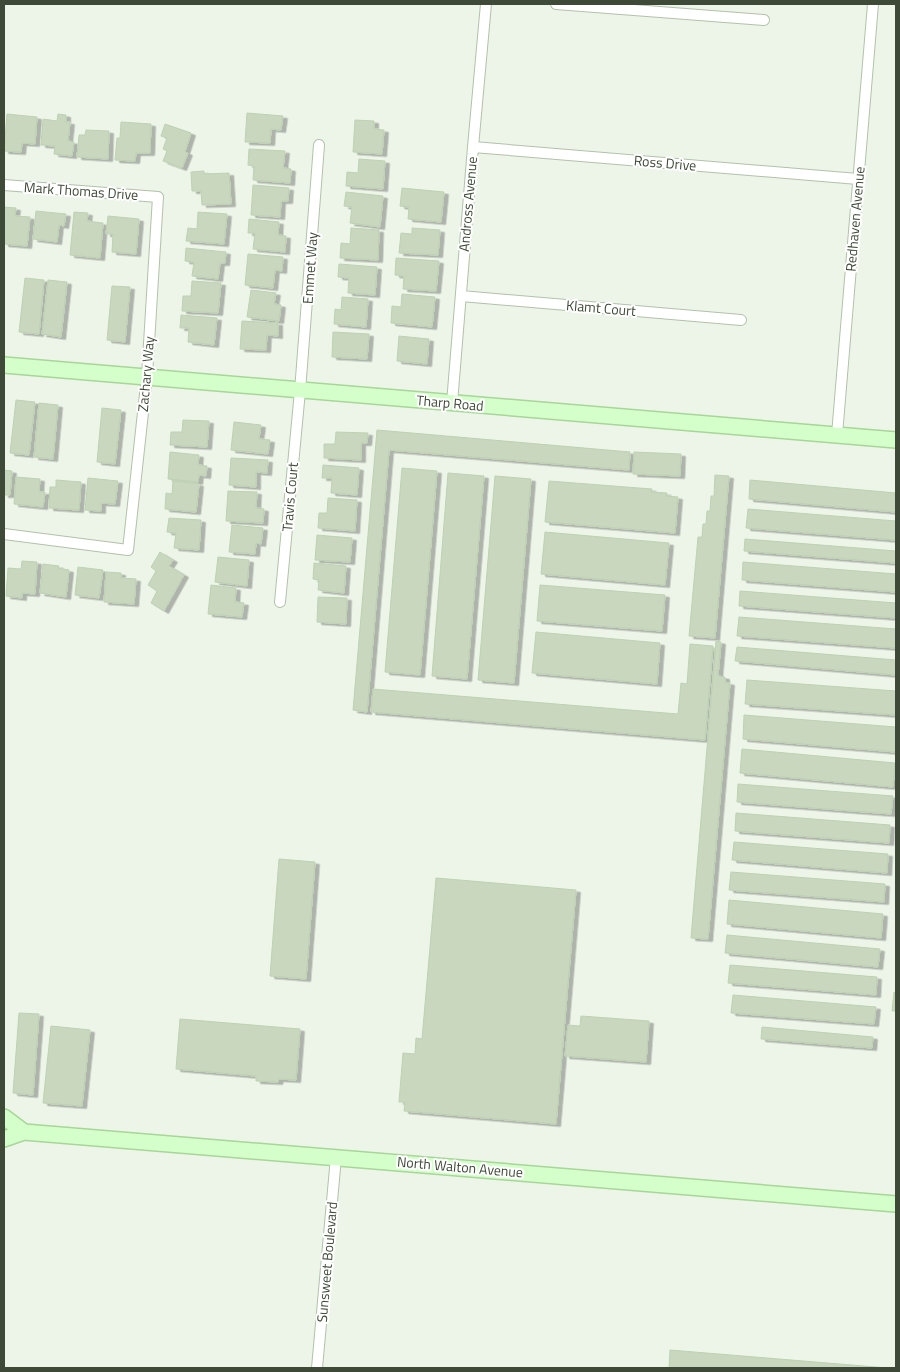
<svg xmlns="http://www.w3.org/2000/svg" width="900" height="1372" font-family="'Titillium Web',sans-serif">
<defs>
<filter id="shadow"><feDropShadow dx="4.5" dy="2.5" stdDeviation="0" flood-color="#0004"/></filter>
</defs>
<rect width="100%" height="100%" fill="#edf5e9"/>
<!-- building -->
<path fill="#c8d7be" stroke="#bdd2b1" filter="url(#shadow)" d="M247 113 283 116 281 130 271 129 270 143 245 142Z
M7 114 37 117 35 144 22 143 21 152 4 151Z
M58 114 66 115V122H70L68 141 74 142 72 156 54 154 55 146 41 145 43 119 57 121Z
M355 120 374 121V129L384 130 382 154 353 152Z
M121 122 151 124 150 153H136L135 161 115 160 117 138H120Z
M165 124 191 133 185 152 188 153 182 168 163 161 167 151 163 149 167 138 161 136Z
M86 130 109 131 108 159 77 157 79 135H85Z
M249 149 285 151 283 168 291 169 290 183 253 180 254 166 248 165Z
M359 159 385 161 383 189 346 186 347 172 358 173Z
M204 171V174L229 173 231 204 202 205 201 191H192L191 172Z
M253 185 289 188 288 201H281L280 217 251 215Z
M402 188 444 192 441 222 408 219 409 207 400 206Z
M346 192 383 196 380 227 350 223 352 207 344 206Z
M4 207 16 208 15 216 30 217 27 246 4 244Z
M36 211 66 214 64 226 59 225 57 242 33 239Z
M74 212 88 213 87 221 103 223 100 258 70 255Z
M198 212 227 214 224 244 186 241 188 228 197 229Z
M108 216 139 219 136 254 112 252 113 234H106Z
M249 219 279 222 278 235 286 236 285 252 253 249 255 233H248Z
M351 228 379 230 378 260 340 258 341 243 350 244Z
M412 228 440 230 438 255 399 253 401 233 412 234Z
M186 248 226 252 225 263H220L218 279 192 276 194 262 185 261Z
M248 254 283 257 282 271 275 270 273 288 245 285Z
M396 258 439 261 436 291 403 289 404 276 395 275Z
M339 264 377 267 375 295 348 293 349 278 338 277Z
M25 278 44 280 39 334 19 332Z
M48 280 67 282 61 337 42 334Z
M192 281 221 283 218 313 182 311 183 296H191Z
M112 286 130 287 125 342 107 340Z
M251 290 276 293 274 304 281 305 279 321 247 317Z
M402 294 435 297 432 327 391 323 392 306 401 307Z
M342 297 368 299 366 327 334 324 335 309 341 310Z
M181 315 217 318 214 345 188 342 189 328H180Z
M242 321 278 323V336L267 335 266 350 240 349Z
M333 332 369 334 367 359 332 357Z
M399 336 429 339 427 364 397 361Z
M16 400 35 402 29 455 10 453Z
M39 403 58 405 53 459 34 457Z
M102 408 121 410 115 464 97 462Z
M183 420 209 421 207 447 170 445 171 432H182Z
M234 422 261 425 259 439 270 440 268 454 231 450Z
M377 430 630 452 629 470 389 450 367 712 353 710Z
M336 432 368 433 367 443H361V460L324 458V444H335Z
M170 452 199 455 198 465 207 466 206 476 199 475 198 482 168 479Z
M634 452 681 454 680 476 633 474Z
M231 458 268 460 267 473 256 472V487L229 485Z
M323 465 359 468 357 495 331 493 332 478H322Z
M402 468 437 471 420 675 385 672Z
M4 470 12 471 10 495H4Z
M448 473 484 476 467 679 432 676Z
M715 475 729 476 715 638 689 636 698 537H702L703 524H706L707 511H710L711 496H714Z
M495 476 531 479 514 683 478 680Z
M16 477 40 479 39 492H45L43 507 14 504Z
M88 478 118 481 115 504 101 503V511L85 510Z
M56 480 81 482 79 510 49 508 50 487H56Z
M750 480 896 493V512L749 499Z
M173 481 199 484 196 512 165 509 166 493 172 494Z
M549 481 652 489 651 492 667 493 666 496 678 497 675 533 545 522Z
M228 491 257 492 256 508 264 509 263 523 226 521Z
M328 498 357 500 355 531 318 528 319 513H327Z
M748 509 896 521V540L746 528Z
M169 518 201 520 199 550 174 548 176 533 167 532Z
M232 525 263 528 261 544 256 543 255 554 229 552Z
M545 532 669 543 665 585 541 574Z
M317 535 352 538 350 562 315 560Z
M745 539 896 551V563L744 551Z
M160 552 173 560 169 566 184 575 164 611 151 603 157 591 148 585 156 571 151 567Z
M218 557 249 560 247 586 215 582Z
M22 561 37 562 35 594 22 593V598L6 596 8 568 21 569Z
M743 562 896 574V592L742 580Z
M314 563 346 566 344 593 318 590 319 580 313 579Z
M43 564 59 566 58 568 69 570 66 597 40 593Z
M78 567 103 570 99 598 75 595Z
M106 572 121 573V578L136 579 134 604 104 602Z
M211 585 236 588 235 602 244 603 242 617 208 614Z
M540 585 665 595 662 631 537 621Z
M740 591 896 603V618L739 606Z
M318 597 347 598 346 624 317 622Z
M739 617 896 629V648L737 636Z
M536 632 660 643 657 684 532 673Z
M716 641 721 642 718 676 725 677V682L730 683 708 939 691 938Z
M690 644 713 646 705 740 371 712 373 689 678 714 681 683 687 684Z
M737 647 896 660V675L735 661Z
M747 680 896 691V715L745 704Z
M744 715 896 727V752L743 739Z
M742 749 895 763 893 787 740 773Z
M738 784 893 796 891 814 737 802Z
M736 813 890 825 889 843 735 831Z
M734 842 888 854 887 873 732 860Z
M279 859 315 862 306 979 270 976Z
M731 872 885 884 884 902 729 890Z
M436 878 576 890 556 1124 404 1111 405 1102H399L403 1053 415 1054 416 1038 422 1039Z
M729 900 883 914 881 938 727 924Z
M727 935 880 949 878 967 725 953Z
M730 965 877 977 876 995 728 983Z
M894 992 896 993V1011H892Z
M733 995 876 1007 874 1024 731 1013Z
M19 1013 39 1014 33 1095 13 1093Z
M581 1016 649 1021 646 1062 565 1056 568 1025 580 1026Z
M180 1019 300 1029 296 1080 279 1079 278 1082 256 1081V1076L176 1069Z
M51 1026 90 1030 82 1106 43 1103Z
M762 1027 873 1037 872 1048 761 1039Z
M670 1350 888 1368H669Z"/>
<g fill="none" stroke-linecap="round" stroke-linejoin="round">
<!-- street casing -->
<g stroke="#b2c1ab" stroke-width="12">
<path id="street" d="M556 4 764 20
M473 147 858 179
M4 185 158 197 147 376 128 550 4 534
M461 296 741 320
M452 403 473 147 486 4
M837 435 873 4
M280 602 300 391 319 145
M317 1368 336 1157"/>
</g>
<!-- secondary casing -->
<g stroke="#a7d698" stroke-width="18">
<path id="secondary" d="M4 365 896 440
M4 1117 24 1132
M4 1139 24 1132 896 1204"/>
</g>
<!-- street -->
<use href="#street" stroke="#fff" stroke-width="10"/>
<!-- secondary -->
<use href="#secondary" stroke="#d5ffca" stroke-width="15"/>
</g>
<g text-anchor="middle" stroke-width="4" stroke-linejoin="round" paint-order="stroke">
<!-- street labels -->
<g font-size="14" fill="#3e4937" stroke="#fff">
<text transform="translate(665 163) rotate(5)" y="5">Ross Drive</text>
<text transform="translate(81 191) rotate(4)" y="5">Mark Thomas Drive</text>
<text transform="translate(468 204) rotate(-85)" y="5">Andross Avenue</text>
<text transform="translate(855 219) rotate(-85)" y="5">Redhaven Avenue</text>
<text transform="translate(310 268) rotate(-86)" y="5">Emmet Way</text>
<text transform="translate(601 308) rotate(5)" y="5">Klamt Court</text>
<text transform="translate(146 374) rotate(-85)" y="5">Zachary Way</text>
<text transform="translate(450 403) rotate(5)" y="5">Tharp Road</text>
<text transform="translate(290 497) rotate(-85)" y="5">Travis Court</text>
<text transform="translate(460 1167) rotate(5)" y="5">North Walton Avenue</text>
<text transform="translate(327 1262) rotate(-85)" y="5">Sunsweet Boulevard</text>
</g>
</g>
<!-- border -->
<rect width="900" height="1372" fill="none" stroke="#3e4937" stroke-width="10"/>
</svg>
